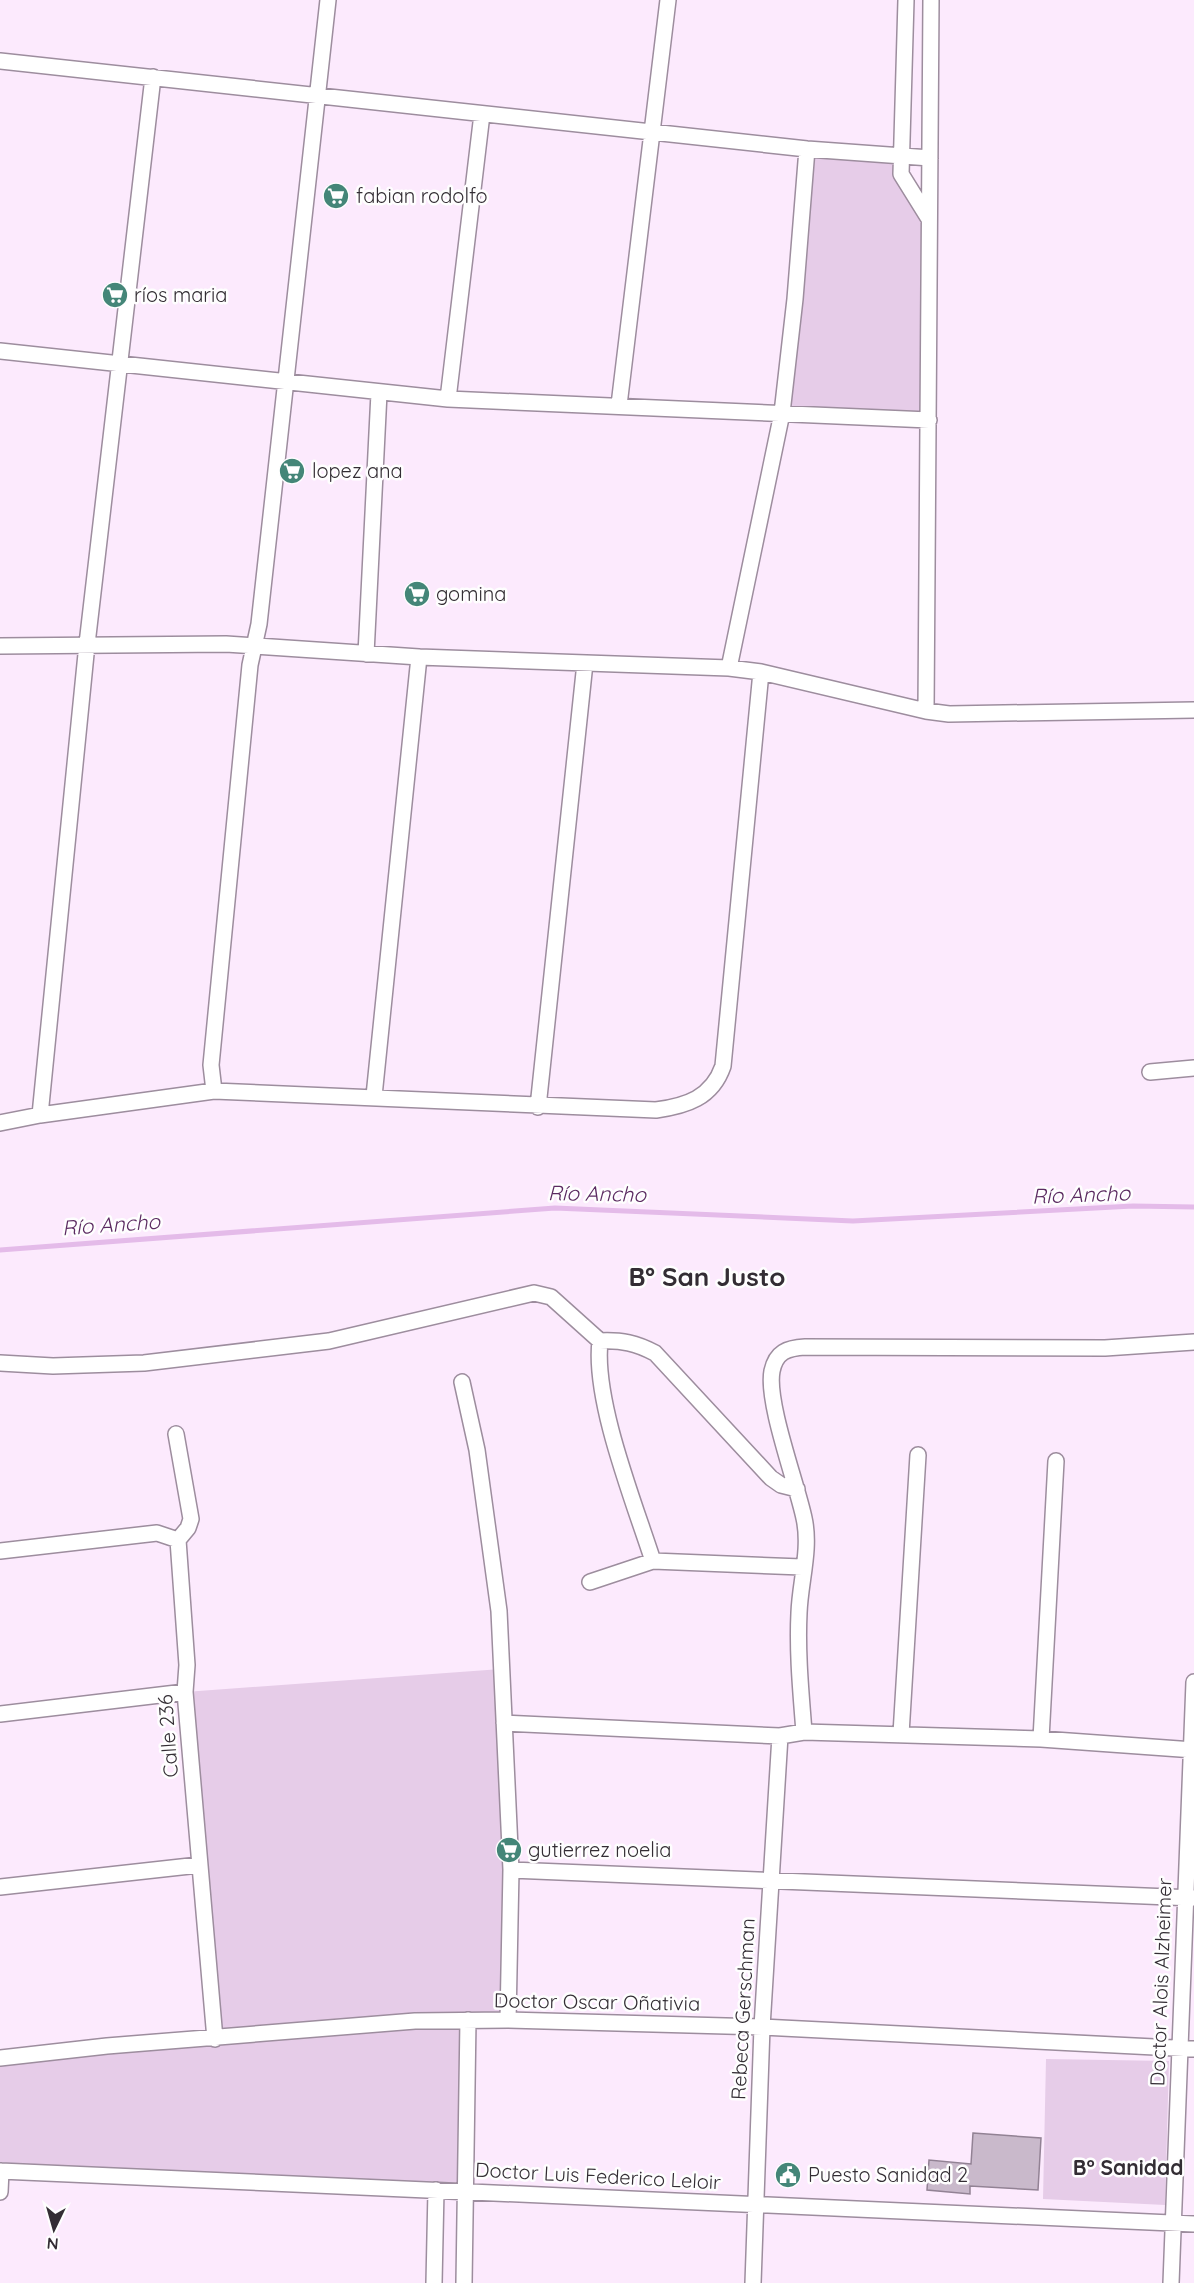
<svg xmlns="http://www.w3.org/2000/svg" width="1194" height="2283" font-family="Quicksand,sans-serif">
<rect width="100%" height="100%" fill="#fceafd"/>
<!-- green -->
<path fill="#e6cce8" d="M807 149 900 161 929 219V420L782 406Z
M501 1669 508 2020 468 2022 467 2191 0 2169V2059L214 2038 185 1692Z
M1046 2059 1169 2061 1165 2205 1043 2199Z"/>
<g fill="none" stroke-linecap="round" stroke-linejoin="round">
<!-- stream -->
<path stroke="#e4bbe9" stroke-width="5" d="M0 1250 555 1208 853 1221 1133 1206 1194 1207"/>
</g>
<!-- building -->
<path fill="#c9b9cb" stroke="#928294" stroke-width="1.5" d="M973 2133 1041 2138 1038 2190 970 2186V2194L927 2190 929 2160 971 2164Z"/>
<g fill="none" stroke-linecap="round" stroke-linejoin="round">
<!-- minor casing -->
<g stroke="#9d8d9e" stroke-width="18">
<path id="minor" d="M906 0 901 174 929 219
M0 61 807 149 930 158
M0 351 448 399 929 420
M448 399 482 114
M619 405 668 0
M0 646 226 644 419 657 729 668 761 672 926 711 949 714 1194 710
M366 654 379 393
M729 668 782 413 795 299 807 149
M926 711 931 0
M1150 1072 1194 1068
M214 1091 211 1065 250 665 259 624 328 0
M374 1096 419 657
M538 1107 585 663
M40 1115 87 644 153 77
M0 1123 40 1115 214 1091 656 1110C686 1106 712 1098 723 1066L761 672
M600 1341C593 1400 634 1502 653 1561
M0 1363 53 1366 144 1363 329 1341 534 1293 551 1297 600 1341C622 1340 636 1343 655 1353L771 1478 781 1485 797 1489
M462 1382 477 1450 499 1611 511 1870 508 2020
M176 1434 191 1519 188 1528 178 1540 187 1665 185 1692 215 2039
M0 1551 157 1533 178 1540
M590 1582 653 1561 802 1567
M0 1714 185 1692
M504 1723 780 1736 804 1732 1041 1739 1194 1750
M804 1732C801 1693 797 1653 799 1613 800 1582 811 1549 804 1518 797 1484 766 1402 772 1371 776 1352 787 1348 805 1347L1105 1348 1194 1342
M901 1734 918 1455
M1041 1739 1056 1461
M511 1870 1194 1898
M0 1887 199 1865
M0 2058 107 2046 415 2021 508 2020 762 2027 1194 2049
M0 2171 1194 2224
M0 2192 1 2171
M434 2283 436 2190
M464 2283 468 2020
M753 2283 762 2027 780 1736
M1171 2283 1194 1682"/>
</g>
<!-- minor -->
<use href="#minor" stroke="#fff" stroke-width="15"/>
</g>
<!-- icons -->
<defs>
<g id="supermarket-disc" transform="scale(1.35)"><circle r="9.5" fill="#448678" stroke="#fefefe"/><path d="M-6-5.5h2.5l.6 2H6L4.5 2H-2.5L-4.4-4H-6ZM-1.5 3.2a1.3 1.3 0 1 0 .1 0ZM3 3.2a1.3 1.3 0 1 0 .1 0Z" fill="#fff"/></g>
<g id="civic-disc" transform="scale(1.35)"><circle r="9.5" fill="#448678" stroke="#fefefe"/><path d="M-.6-6.5H3V-4.5H.6V-3L4-1V1h2V6H-6V1h2V-1L-.6-3ZM-1.2 2.5V6h2.4V2.5Z" fill="#fff"/></g>
</defs>
<g fill-rule="evenodd">
<use href="#supermarket-disc" x="336" y="196"/>
<use href="#supermarket-disc" x="115" y="295"/>
<use href="#supermarket-disc" x="292" y="471"/>
<use href="#supermarket-disc" x="417" y="594"/>
<use href="#supermarket-disc" x="509" y="1850"/>
<use href="#civic-disc" x="788" y="2175"/>
</g>
<g text-anchor="middle" stroke-width="5" stroke-linejoin="round" paint-order="stroke">
<!-- poi labels -->
<g font-size="20" fill="#332d34" stroke="#fefefe" text-anchor="start">
<text x="356" y="203">fabian rodolfo</text>
<text x="134" y="302">ríos maria</text>
<text x="312" y="478">lopez ana</text>
<text x="436" y="601">gomina</text>
<text x="528" y="1857">gutierrez noelia</text>
<text x="808" y="2182">Puesto Sanidad 2</text>
</g>
<!-- street labels -->
<g font-size="20" fill="#332d34" stroke="#fefefe">
<text transform="translate(168 1736) rotate(-94)" y="7">Calle 236</text>
<text transform="translate(1161 1982) rotate(-88)" y="7">Doctor Alois Alzheimer</text>
<text transform="translate(597 2002) rotate(1)" y="7">Doctor Oscar Oñativia</text>
<text transform="translate(743 2009) rotate(-87)" y="7">Rebeca Gerschman</text>
<text transform="translate(598 2176) rotate(3)" y="7">Doctor Luis Federico Leloir</text>
</g>
<!-- water labels -->
<g font-size="21" font-style="italic" fill="#5b2a61" stroke="#fefefe">
<text transform="translate(597 1194) rotate(1)" y="7">Río Ancho</text>
<text transform="translate(1081 1195) rotate(-2)" y="7">Río Ancho</text>
<text transform="translate(111 1225) rotate(-4)" y="7">Río Ancho</text>
</g>
<!-- neighbourhood labels -->
<g font-size="21" font-weight="bold" fill="#332d34" stroke="#fefefe">
<text x="1128" y="2175">B° Sanidad</text>
</g>
<!-- district labels -->
<g font-size="26" font-weight="bold" fill="#332d34" stroke="#fefefe">
<text x="707" y="1286">Bº San Justo</text>
</g>
</g>
<!-- north arrow -->
<g transform="translate(54 2229) rotate(185)" stroke="#fefefe" stroke-width="4.5" paint-order="stroke">
<path d="M0-4.5L10 22L0 15L-10 22Z" fill="#332d34"/>
<text y="-9" font-size="16" font-weight="bold" text-anchor="middle" fill="#332d34">N</text>
</g>
</svg>
